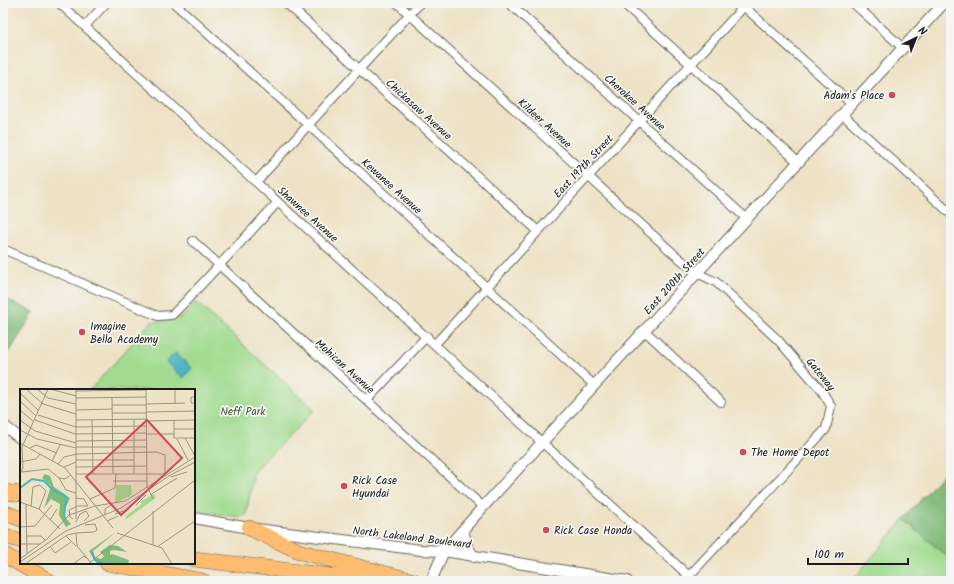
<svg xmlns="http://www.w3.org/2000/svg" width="954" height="584" font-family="Kalam,sans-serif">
<rect width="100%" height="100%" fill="#f6f6f2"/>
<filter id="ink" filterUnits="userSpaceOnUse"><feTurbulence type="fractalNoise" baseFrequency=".025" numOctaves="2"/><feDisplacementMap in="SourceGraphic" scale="8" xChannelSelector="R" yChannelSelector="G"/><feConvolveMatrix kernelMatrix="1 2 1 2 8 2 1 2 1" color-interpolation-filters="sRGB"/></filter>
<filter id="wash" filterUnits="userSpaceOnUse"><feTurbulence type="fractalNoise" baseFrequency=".012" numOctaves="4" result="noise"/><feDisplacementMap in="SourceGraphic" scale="16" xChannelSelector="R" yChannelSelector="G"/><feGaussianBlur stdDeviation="0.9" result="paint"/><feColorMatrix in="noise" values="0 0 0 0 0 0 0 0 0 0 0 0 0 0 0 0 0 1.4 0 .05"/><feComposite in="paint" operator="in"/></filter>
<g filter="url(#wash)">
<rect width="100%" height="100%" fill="#ede2c5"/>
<!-- green -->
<path fill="#a0db8f" stroke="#5e7c56" d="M196 302 315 410 254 471 246 515 240 517 194 510V390H90L151 322 183 317Z
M904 519 951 560 950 581H852Z"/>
<!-- forest -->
<path fill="#80bb7a" stroke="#4e6c4b" d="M3 298 34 312 10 351 3 348Z
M946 471 951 476V560L904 519Z"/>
<!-- water -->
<path fill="#48b4c5" stroke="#326870" d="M175 353 192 368 183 378 166 362Z"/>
</g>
<g filter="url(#ink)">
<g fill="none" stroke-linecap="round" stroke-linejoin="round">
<!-- minor casing -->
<g stroke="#656157" stroke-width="10">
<path id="minor" d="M59 3 689 576V581
M174 3 594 385
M286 3 538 231
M397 3 674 254 697 273 716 282 778 340 822 391 831 406 826 429 689 576
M509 3 747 219
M623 3 798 162
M853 3 903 48
M950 3 951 4
M741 4 852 104
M85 26 106 3
M842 114 951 214
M256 182 420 3
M193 241 483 507
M3 249 158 316 172 315 186 301 278 202
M645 331 721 402
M435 344 747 3
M367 400 427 336"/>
</g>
<!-- tertiary casing -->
<g stroke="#656157" stroke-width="12">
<path id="tertiary" d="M3 425 21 439
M194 518 249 528 421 550 444 551 627 581
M463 530 467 546 474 557
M431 581 444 551 483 507 944 3"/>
</g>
<!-- motorway casing -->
<g stroke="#656157" stroke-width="16">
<path id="motorway" d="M3 492 21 494
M3 512 21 519
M249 528 301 552 414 581
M3 535 21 541
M3 554 49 581
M194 559 371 581
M107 563 203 581"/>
</g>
<!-- minor -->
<use href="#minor" stroke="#fff" stroke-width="8"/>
<!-- tertiary -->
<use href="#tertiary" stroke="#fff" stroke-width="10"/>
<!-- motorway -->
<use href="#motorway" stroke="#fdbc6f" stroke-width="15"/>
</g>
</g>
<!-- markers -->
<g fill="#d1495b" stroke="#f6f6f2" stroke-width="1.5">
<circle cx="892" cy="95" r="4"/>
<circle cx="82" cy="332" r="4"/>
<circle cx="743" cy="452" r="4"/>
<circle cx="344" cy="486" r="4"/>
<circle cx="546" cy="530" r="4"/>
</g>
<g text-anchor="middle" stroke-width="3.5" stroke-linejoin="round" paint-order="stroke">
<!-- poi labels -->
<g font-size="11" fill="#1c1c1c" stroke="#f6f6f2" text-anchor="start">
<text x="884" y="99" text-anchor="end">Adam's Place</text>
<text x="90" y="330">Imagine<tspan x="90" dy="13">Bella Academy</tspan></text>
<text x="751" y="456">The Home Depot</text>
<text x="352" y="484">Rick Case<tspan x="352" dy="13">Hyundai</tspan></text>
<text x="554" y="534">Rick Case Honda</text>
</g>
<!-- street labels -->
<g font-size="11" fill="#1c1c1c" stroke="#f6f6f2">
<text transform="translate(635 102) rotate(42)" y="4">Cherokee Avenue</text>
<text transform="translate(419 109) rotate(42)" y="4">Chickasaw Avenue</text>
<text transform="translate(545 123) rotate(42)" y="4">Kildeer Avenue</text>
<text transform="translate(583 166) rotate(-47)" y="4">East 197th Street</text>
<text transform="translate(392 186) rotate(42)" y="4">Kewanee Avenue</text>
<text transform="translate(308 214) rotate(42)" y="4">Shawnee Avenue</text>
<text transform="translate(674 281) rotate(-48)" y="4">East 200th Street</text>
<text transform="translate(345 366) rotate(42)" y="4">Mohican Avenue</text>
<text transform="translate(821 374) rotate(51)" y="4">Gateway</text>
<text transform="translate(412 537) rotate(7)" y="4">North Lakeland Boulevard</text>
</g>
<!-- park labels -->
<g font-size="11" fill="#44553e" stroke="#f6f6f2">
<text x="243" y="415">Neff Park</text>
</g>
</g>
<!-- overview -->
<g transform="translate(20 389)">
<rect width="175" height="175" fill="#ede2c5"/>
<path d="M96 96H111L112 106 95 114ZM134 105 136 109 105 131 107 126 122 115 120 113Z" fill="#a0db8f"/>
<path d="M25 85 30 87 34 98 50 109 44 122 46 129 51 135 46 138 39 126 40 115 31 110 24 119 31 97 22 89ZM96 143 73 162 75 168 81 170 84 167 80 163 90 156 98 157 107 163 94 161 90 162V166L92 165 109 171 108 175H77L69 162Z" fill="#80bb7a"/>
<path fill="none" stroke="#48b4c5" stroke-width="2" d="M0 99 12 90 24 92 34 102 44 106 46 110 44 128M71 162 75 171 85 175"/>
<path fill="none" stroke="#999381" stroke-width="1" d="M6 0 23 15 56 25M17 0 28 9 56 15M30 0 56 7M56 0V130M126 0 127 97 133 110M155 0V15M56 2 126 1M0 4 19 22M175 8H171V14H175M56 9 126 8M92 9 93 84M0 12 16 27M126 15 165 14M92 16H126M0 21 14 33M56 21 92 20M127 23 175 22M92 24H127M18 26 56 38M0 31 15 42 56 54M15 31 55 45 127 44M56 31 127 30M72 31 73 85M114 31V84M154 31V49H175M127 32 175 31M56 38 127 37M154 40H175M0 41 17 50 56 59M127 45H154M165 49 175 67M157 50 168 71M56 52 127 51M0 54 45 79 93 139M56 58H127M10 59 16 56 37 64M56 71H114M32 72 40 56M0 73 16 70 20 65M38 75 44 68 57 65 136 63 145 66V84M44 78 56 73M56 78 127 77M2 83 28 80 39 89 46 101 56 104M0 85 3 79 2 58 28 0M56 85H145M151 88 167 83M39 89 45 90 51 86M93 92H127M130 106 157 89M70 110 95 99 96 84M0 113 19 120 40 140M6 115 7 165M116 116 126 106M11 117 13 98 20 96 26 102 19 120M56 117H68L64 110 56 109M133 122V156M95 125 109 120M85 126V120L91 116M53 130 50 128 49 121 56 118M30 131 37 120M87 132 98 127M56 133 60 125 66 122 69 127 64 132M0 138 15 137 32 116M56 144 57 157 72 175M56 144 74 143 77 141 75 135 65 136M97 144 142 159 152 175M7 147H21L25 151M46 147 56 157M0 155H20M30 157 35 164 51 153M137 158 175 132M0 170 27 150 49 126 75 117 105 112 175 68M0 173 46 142 101 119 149 87 175 73M5 175 47 146 56 144M53 175 64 167 66 169M68 175 175 91"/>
<path fill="#d1495b" fill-opacity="0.15" stroke="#d1495b" stroke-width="2" d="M127 31 162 69 101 126 66 88Z"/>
<rect width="175" height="175" fill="none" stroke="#1c1c1c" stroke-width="2"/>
</g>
<!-- margin -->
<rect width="954" height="584" fill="none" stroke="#f6f6f2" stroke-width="16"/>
<!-- north arrow -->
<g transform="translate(916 38) rotate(43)" stroke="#f6f6f2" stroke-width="3" paint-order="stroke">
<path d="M0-3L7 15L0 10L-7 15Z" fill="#1c1c1c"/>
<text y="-6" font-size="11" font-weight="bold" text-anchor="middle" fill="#1c1c1c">N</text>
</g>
<!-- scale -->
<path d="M808 558v6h100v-6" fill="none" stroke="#1c1c1c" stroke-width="2"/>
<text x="814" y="558" font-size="12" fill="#1c1c1c" stroke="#f6f6f2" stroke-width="3" paint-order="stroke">100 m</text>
</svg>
